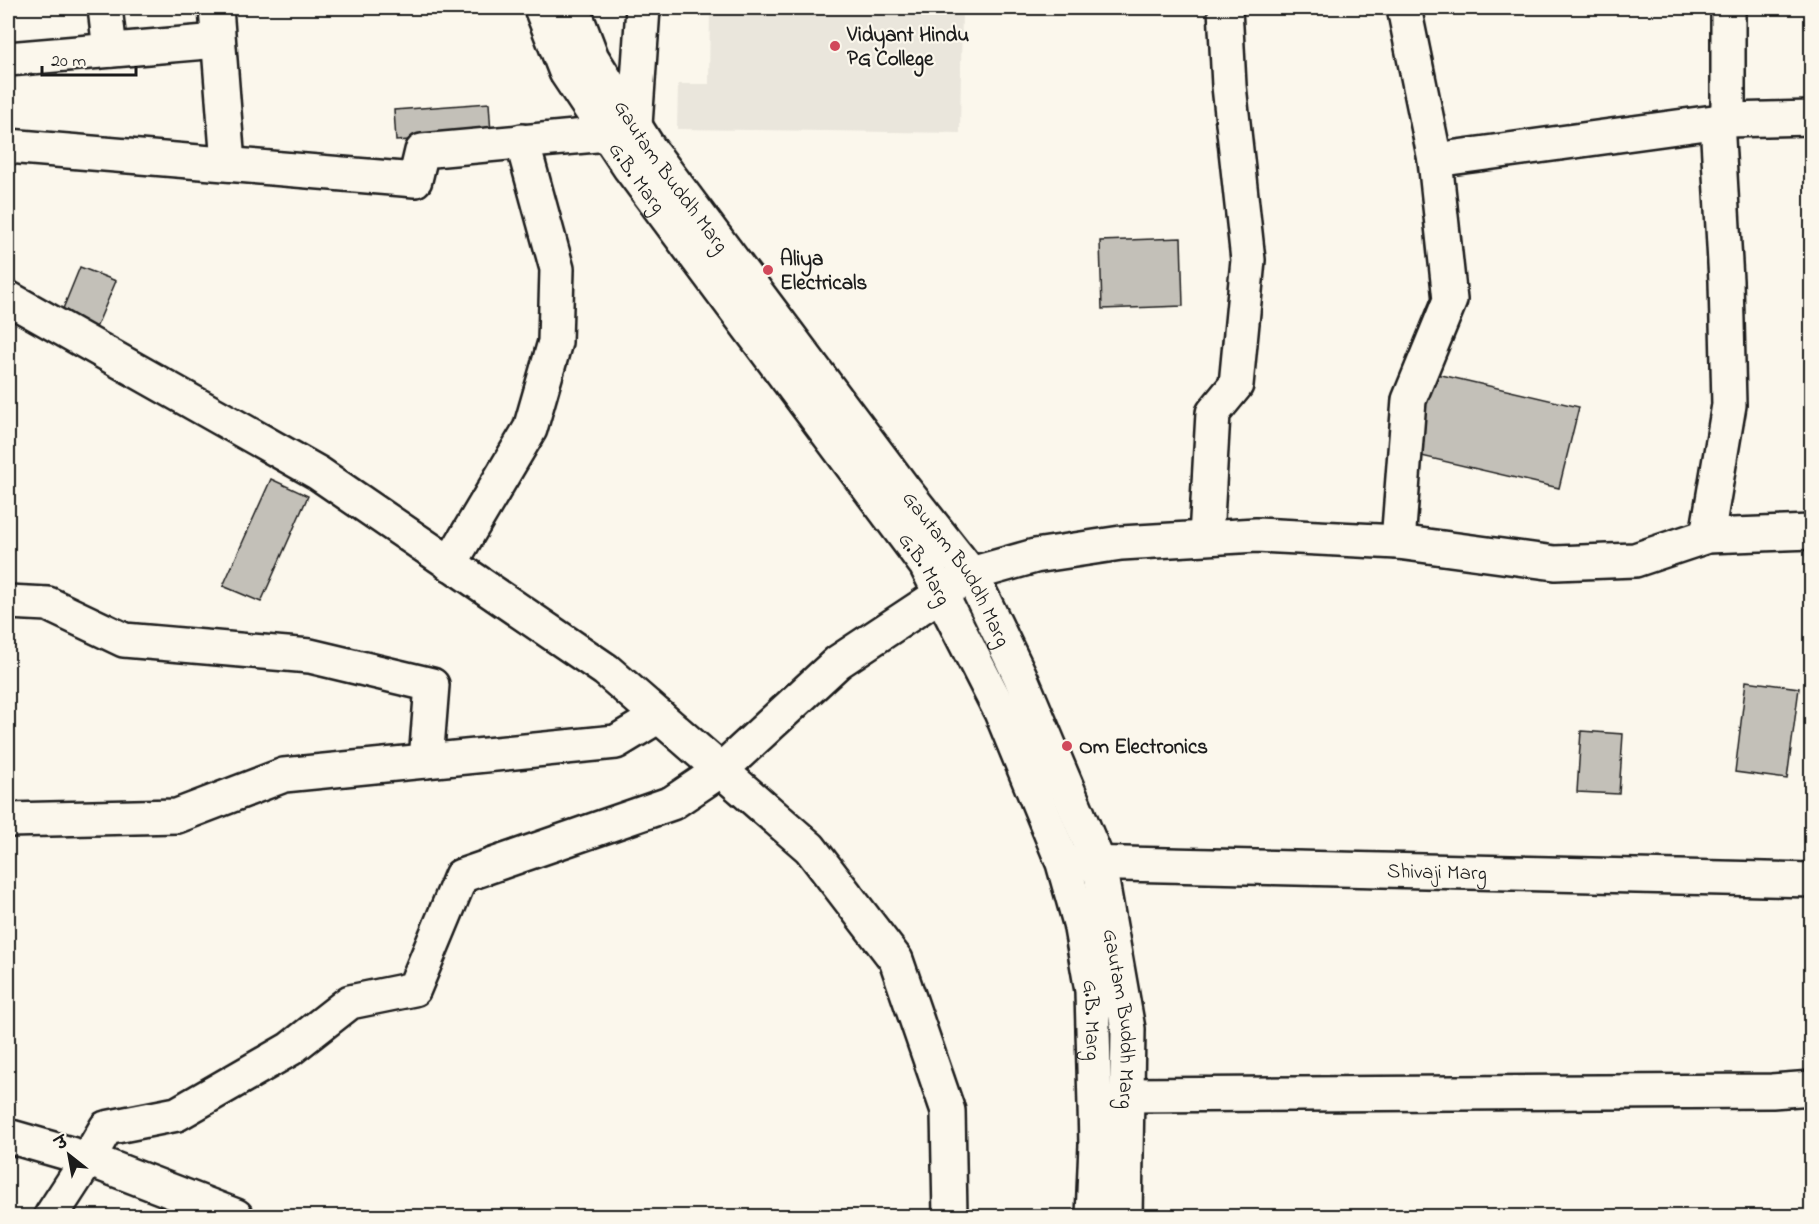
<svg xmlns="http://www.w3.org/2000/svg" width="1819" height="1224" font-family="'Indie Flower','Playpen Sans Deva',sans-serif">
<rect width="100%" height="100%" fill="#fbf7ec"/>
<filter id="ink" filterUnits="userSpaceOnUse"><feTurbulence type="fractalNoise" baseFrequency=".0167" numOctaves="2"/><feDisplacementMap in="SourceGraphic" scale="12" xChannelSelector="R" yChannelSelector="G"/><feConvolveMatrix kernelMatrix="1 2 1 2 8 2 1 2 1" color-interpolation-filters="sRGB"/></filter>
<g filter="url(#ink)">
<!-- built -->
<path fill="#eae6dc" d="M710 8H962L960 133 677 129 678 84H709Z"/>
<!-- building -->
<path fill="#c3c0b8" stroke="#1c1c1c" stroke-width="1.5" d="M489 103 491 134 396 141 394 110Z
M1181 238 1183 306 1102 309 1100 241Z
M80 267 116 281 93 335 58 321Z
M1433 373 1579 407 1559 488 1413 454Z
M271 479 308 496 261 602 223 586Z
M1746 681 1799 688 1787 779 1735 772Z
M1581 731 1623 734 1619 794 1577 792Z"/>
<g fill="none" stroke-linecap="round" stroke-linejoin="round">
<!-- minor casing -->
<g stroke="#1c1c1c" stroke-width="38">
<g id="minor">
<path d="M105 8 110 50"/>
<path d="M216 8 228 164"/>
<path id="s1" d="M541 8 566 72 630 168 926 565 1001 712 1063 863 1080 923 1092 991 1096 1144 1093 1216"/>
<path id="s2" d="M573 8 592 58 650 150 903 488 971 574 1020 676 1099 864 1128 1029 1125 1216"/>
<path d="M8 59 218 41"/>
<path d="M1728 120V8"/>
<path d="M635 125 643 8"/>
<path d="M8 146 415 180 422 151 607 134"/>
<path d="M1435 160 1728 120 1812 118"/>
<path d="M8 298 318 473 606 670 810 848 896 960 948 1111 950 1216"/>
<path d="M1707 536 1729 405 1726 281 1717 121"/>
<path d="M1206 537 1213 413 1236 385 1248 260 1229 86 1225 8"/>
<path d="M1398 542 1409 400 1450 300 1435 160 1404 8"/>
<path d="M450 564 530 429 555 342 557 269 522 141"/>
<path d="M8 602 48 604 124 640 310 656 432 685 426 761"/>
<path d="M8 820 177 816 284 775 616 742 659 716"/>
<path id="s3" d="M1080 863 1812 880"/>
<path d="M1127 1095 1772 1091 1812 1088"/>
<path d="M8 1136 88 1159 236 1216"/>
<path d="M51 1216 88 1159 106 1128 177 1114 290 1049 350 1002 414 989 461 876 672 803 721 770 838 662 971 574 1035 556 1121 543 1256 535 1398 542 1555 563 1635 560 1707 536 1812 532"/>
</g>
</g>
<!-- minor -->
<use href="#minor" stroke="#fbf7ec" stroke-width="33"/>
</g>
</g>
<!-- markers -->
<g fill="#d1495b" stroke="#fbf7ec" stroke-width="2">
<circle cx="835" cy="46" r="6"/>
<circle cx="768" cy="270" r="6"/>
<circle cx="1067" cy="746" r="6"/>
</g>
<g text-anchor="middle" stroke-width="4.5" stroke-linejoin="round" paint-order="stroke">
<!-- poi labels -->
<g font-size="21" font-weight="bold" fill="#1c1c1c" stroke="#fbf7ec" text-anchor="start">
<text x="847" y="41">Vidyant Hindu<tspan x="847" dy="24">PG College</tspan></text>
<text x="780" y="265">Aliya<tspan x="780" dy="24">Electricals</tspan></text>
<text x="1079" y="753">Om Electronics</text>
</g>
<!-- street labels -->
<g font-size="21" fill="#1c1c1c" stroke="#fbf7ec">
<text dy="7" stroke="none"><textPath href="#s2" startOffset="196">Gautam Buddh Marg</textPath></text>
<text dy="7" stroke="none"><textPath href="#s1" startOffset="196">G.B. Marg</textPath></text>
<text dy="7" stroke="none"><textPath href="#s1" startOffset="682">G.B. Marg</textPath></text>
<text dy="7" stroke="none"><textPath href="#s2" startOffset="682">Gautam Buddh Marg</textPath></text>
<text dy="7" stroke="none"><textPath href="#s3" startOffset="357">Shivaji Marg</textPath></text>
<text dy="7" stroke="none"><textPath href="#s1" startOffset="1168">G.B. Marg</textPath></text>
<text dy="7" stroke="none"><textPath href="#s2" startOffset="1168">Gautam Buddh Marg</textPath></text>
</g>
</g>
<!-- margin -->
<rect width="1819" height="1224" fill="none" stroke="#fbf7ec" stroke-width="30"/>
<rect x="15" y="15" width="1789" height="1194" fill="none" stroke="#1c1c1c" stroke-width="2" filter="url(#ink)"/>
<!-- north arrow -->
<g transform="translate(69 1155) rotate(329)" stroke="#fbf7ec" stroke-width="4.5" paint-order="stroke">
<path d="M0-4.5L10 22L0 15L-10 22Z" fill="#1c1c1c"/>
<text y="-9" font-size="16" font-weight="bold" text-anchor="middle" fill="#1c1c1c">उ</text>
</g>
<!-- scale -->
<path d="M42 66v9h94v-9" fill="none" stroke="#1c1c1c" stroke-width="3"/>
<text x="51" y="66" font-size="18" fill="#1c1c1c" stroke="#fbf7ec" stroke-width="4.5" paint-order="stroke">20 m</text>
</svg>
